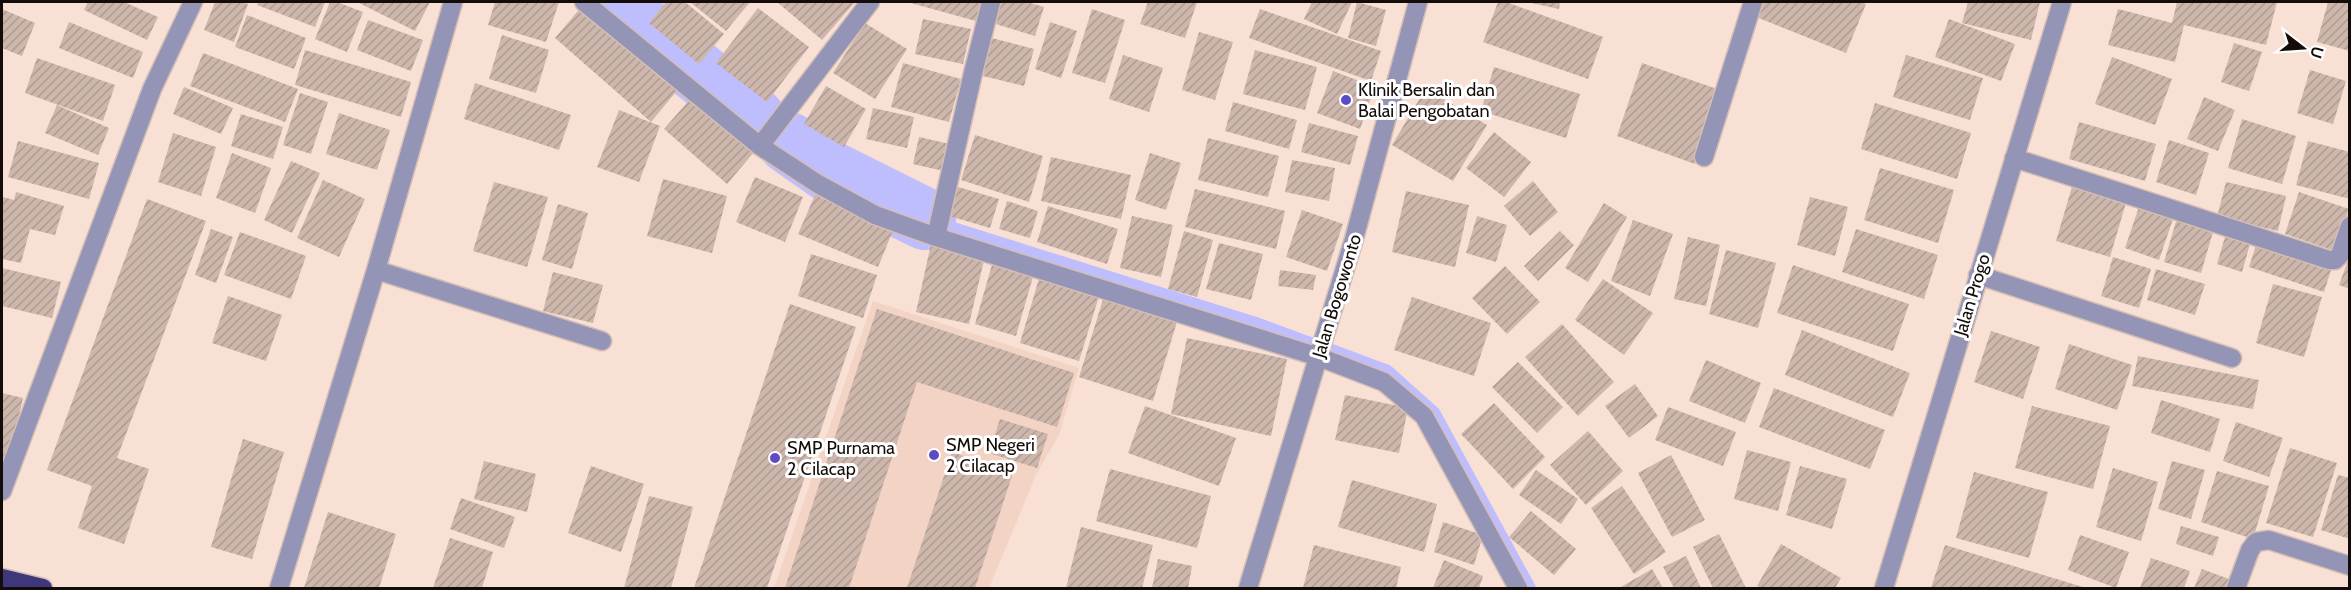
<svg xmlns="http://www.w3.org/2000/svg" width="2351" height="590" font-family="Cabin,sans-serif">
<defs>
<pattern id="building-hatch" width="6" height="6" patternUnits="userSpaceOnUse" patternTransform="scale(1.5)"><rect width="6" height="6" fill="#cdb6ab"/><path d="M-1 1l2-2M0 6l6-6M5 7l2-2" fill="none" stroke="#af9b92"/></pattern>
</defs>
<rect width="100%" height="100%" fill="#f8e0d5"/>
<!-- built -->
<path fill="#f2d3c4" d="M873 301 1079 368 1059 435 1036 475 989 588H774Z"/>
<g fill="none" stroke-linecap="round" stroke-linejoin="round">
<!-- stream -->
<path stroke="#bebdfd" stroke-width="10" d="M950 226 1256 322 1313 343
M1329 348 1388 370 1435 412 1531 588"/>
<!-- river -->
<path stroke="#bebdfd" stroke-width="62" d="M612 2 755 119
M789 143 829 171 925 219"/>
</g>
<!-- building -->
<path fill="url(#building-hatch)" d="M88 2H124L158 17 147 40 84 10Z
M215 2H241L248 4 234 42 204 30Z
M259 2H325L315 27 257 5Z
M330 2H337L363 12 347 52 315 39Z
M357 2H430L415 31Z
M495 2H559L546 42 488 25Z
M666 2H685L724 34 699 64 649 23Z
M690 2H750L726 31Z
M777 2H855L822 40Z
M907 2H981L976 21Z
M995 2H1027L1044 7 1035 36 989 22Z
M1148 2H1197L1185 38 1140 24Z
M1312 2H1352L1337 34 1304 19Z
M1357 2 1386 10 1376 46 1348 38Z
M1498 2H1506L1603 37 1588 79 1483 42Z
M1527 2H1560L1559 9Z
M1762 2H1860L1866 4 1846 53 1756 17Z
M1968 2H2040L2031 40 1962 23Z
M2177 2H2277L2266 45 2184 25 2175 62 2108 45 2118 9 2172 23Z
M2328 2H2350V51L2317 42Z
M584 4 680 87 651 122 555 38Z
M758 8 809 47 767 102 716 63Z
M2 9 35 23 22 56 2 48Z
M1092 9 1125 20 1105 83 1072 73Z
M1260 9 1381 51 1371 81 1249 38Z
M247 15 306 38 294 69 235 47Z
M923 19 971 29 963 64 915 54Z
M1949 19 2015 44 2001 81 1935 57Z
M368 20 423 40 411 71 357 50Z
M69 22 143 52 133 78 59 48Z
M1050 22 1077 31 1061 78 1035 69Z
M865 23 907 49 875 99 833 73Z
M1199 32 1233 42 1215 100 1182 90Z
M502 35 549 50 536 93 489 79Z
M988 37 1034 49 1024 86 979 75Z
M2234 43 2262 52 2249 91 2221 82Z
M305 50 411 82 401 117 295 85Z
M1255 50 1317 67 1305 110 1243 94Z
M203 53 298 89 285 122 190 86Z
M1123 55 1163 68 1149 112 1109 99Z
M1906 55 1983 78 1970 120 1893 97Z
M2112 57 2172 79 2155 125 2095 104Z
M37 58 115 85 103 121 25 93Z
M903 63 961 79 949 122 891 107Z
M1642 63 1720 90 1695 164 1617 136Z
M1494 67 1580 94 1566 138 1481 111Z
M2310 70 2346 81 2333 124 2297 113Z
M1333 71 1375 87 1360 129 1317 113Z
M475 83 571 115 559 150 464 119Z
M826 86 866 109 844 147 804 124Z
M184 87 233 108 221 134 173 114Z
M1426 88 1487 125 1453 181 1392 145Z
M300 93 328 102 311 154 283 145Z
M692 97 755 151 727 184 664 129Z
M2204 97 2235 110 2218 151 2187 139Z
M1233 102 1297 120 1289 149 1225 131Z
M1875 103 1971 133 1957 179 1861 149Z
M57 105 109 128 98 155 45 133Z
M873 108 914 117 907 148 866 139Z
M619 110 660 126 639 182 597 167Z
M339 113 390 130 377 170 326 154Z
M241 114 283 127 273 159 231 146Z
M2242 119 2296 136 2282 184 2228 168Z
M2079 122 2156 144 2145 181 2069 159Z
M1309 123 1358 136 1350 165 1301 152Z
M1494 132 1531 162 1504 197 1466 168Z
M173 133 216 147 201 196 158 182Z
M975 135 1043 156 1029 202 961 180Z
M919 137 954 145 948 172 913 164Z
M1208 138 1279 156 1268 197 1198 180Z
M2169 140 2209 153 2196 195 2156 182Z
M18 141 99 163 89 199 8 177Z
M2308 141 2350 152V199L2296 185Z
M232 153 271 168 255 213 216 198Z
M1150 153 1181 163 1166 210 1135 200Z
M1051 157 1131 175 1121 219 1041 201Z
M1292 160 1335 168 1329 201 1285 192Z
M291 161 320 173 292 233 264 220Z
M1880 168 1954 190 1938 243 1864 220Z
M755 177 803 197 785 242 736 222Z
M663 179 727 196 712 253 647 236Z
M323 180 365 199 339 257 297 238Z
M2074 180 2128 196 2110 257 2056 241Z
M1533 181 1558 212 1530 236 1504 206Z
M494 182 548 197 527 267 473 251Z
M2226 182 2286 196 2278 231 2217 217Z
M955 186 999 199 990 228 946 215Z
M1195 189 1285 211 1276 249 1185 227Z
M1406 191 1469 205 1455 267 1392 252Z
M16 192 64 206 55 235 30 229 21 263 2 259V203L3 197 14 200Z
M2299 192 2349 209 2335 251 2285 234Z
M815 195 894 228 878 267 798 234Z
M1810 197 1848 207 1835 256 1797 245Z
M147 199 206 221 117 458 149 469 124 544 78 528 92 486 47 470Z
M1007 201 1038 211 1030 238 999 229Z
M1604 203 1627 217 1588 282 1565 268Z
M558 204 588 213 572 269 542 260Z
M2140 204 2174 216 2159 260 2125 248Z
M1048 206 1118 229 1107 264 1037 242Z
M1302 210 1343 224 1327 271 1286 257Z
M2178 215 2215 225 2201 273 2164 262Z
M1132 216 1173 225 1161 277 1120 268Z
M1477 216 1507 225 1496 262 1466 253Z
M1633 220 1673 234 1650 296 1611 281Z
M211 229 233 237 216 283 195 275Z
M1856 229 1938 255 1924 299 1842 272Z
M2227 230 2252 237 2242 272 2217 264Z
M1184 231 1213 240 1197 297 1168 289Z
M1560 231 1574 245 1538 281 1524 266Z
M240 232 306 256 291 299 224 275Z
M1688 237 1720 245 1706 306 1674 299Z
M2258 239 2333 264 2324 292 2249 267Z
M1219 243 1263 254 1251 300 1206 289Z
M931 244 985 256 969 324 916 312Z
M1726 250 1776 263 1758 328 1709 314Z
M811 254 877 275 863 318 798 296Z
M2113 257 2151 269 2139 308 2101 296Z
M2349 258H2350V289L2339 285Z
M993 261 1034 273 1016 336 975 324Z
M1793 265 1909 304 1893 351 1777 313Z
M1505 266 1540 302 1507 334 1472 298Z
M2 268 61 282 52 318 2 306Z
M2156 269 2205 284 2195 315 2147 300Z
M1280 270 1316 275 1313 290 1278 286Z
M553 272 603 285 593 323 543 311Z
M1040 275 1100 293 1079 361 1020 343Z
M1603 279 1653 313 1624 355 1575 320Z
M2273 284 2322 297 2304 357 2256 343Z
M1105 293 1179 315 1153 401 1079 377Z
M228 296 282 315 266 361 212 343Z
M1412 297 1491 323 1474 376 1394 350Z
M790 304 856 327 767 588H694Z
M877 309 1074 373 1057 427 917 382 849 588H785Z
M1562 324 1614 382 1578 416 1525 357Z
M1802 330 1910 373 1893 417 1785 375Z
M1991 331 2040 347 2023 399 1974 382Z
M1187 338 1287 359 1271 436 1171 414Z
M2069 344 2132 365 2117 410 2055 389Z
M2138 356 2259 380 2253 409 2132 386Z
M1706 360 1761 383 1745 423 1689 401Z
M1518 362 1563 407 1537 433 1492 387Z
M1635 384 1658 416 1629 438 1605 406Z
M1774 388 1885 430 1870 469 1759 427Z
M2 393 23 398 7 468 2 467Z
M1345 395 1408 408 1399 453 1335 440Z
M2161 400 2220 419 2210 452 2151 433Z
M1494 403 1545 457 1513 489 1461 434Z
M1145 406 1236 438 1219 486 1128 453Z
M2032 406 2110 426 2093 489 2015 468Z
M1668 407 1736 432 1723 466 1655 440Z
M1000 419 1048 434 1037 468 989 453Z
M2236 422 2283 438 2269 477 2223 461Z
M1588 431 1623 471 1586 505 1550 465Z
M243 439 284 452 252 559 211 547Z
M2290 448 2337 463 2313 537 2266 523Z
M1747 450 1791 462 1778 511 1734 499Z
M952 452 1013 473 975 588H907Z
M1671 455 1705 520 1672 537 1638 473Z
M484 461 536 474 527 512 474 499Z
M2172 461 2205 470 2191 519 2158 509Z
M591 466 644 484 621 552 568 533Z
M1800 466 1847 479 1832 529 1786 515Z
M2113 468 2158 482 2141 541 2096 527Z
M1110 469 1211 496 1197 548 1096 521Z
M1536 470 1578 499 1561 524 1519 495Z
M2217 471 2269 486 2253 539 2201 522Z
M1974 472 2048 492 2029 558 1956 538Z
M2338 475 2350 478V539L2321 530Z
M1352 480 1437 504 1424 552 1338 527Z
M1622 486 1666 552 1634 574 1591 508Z
M649 496 693 507 671 588H624Z
M461 498 515 517 504 548 450 529Z
M1531 511 1576 549 1554 575 1509 537Z
M328 512 396 534 379 588H304Z
M1443 522 1483 535 1474 565 1434 552Z
M2181 526 2219 537 2213 556 2176 544Z
M1081 527 1153 545 1142 588H1066Z
M1719 534 1746 588H1713L1693 547Z
M2080 535 2129 552 2116 588 2068 570Z
M450 538 493 552 482 588H433Z
M1781 544 1841 578 1835 588H1762L1757 586Z
M1314 545 1401 567 1396 588H1303Z
M1945 545 2086 588H1931Z
M1686 556 1701 588H1674L1663 567Z
M2151 558 2190 571 2184 588H2140Z
M1158 559 1192 566 1188 588H1152Z
M1444 560 1483 576 1479 588H1433Z
M1652 569 1663 588H1619Z
M2202 569 2229 579 2226 588H2194Z"/>
<g fill="none" stroke-linecap="round" stroke-linejoin="round">
<!-- minor casing -->
<g stroke="#d4beb4" stroke-width="21">
<path id="minor" d="M584 2 760 146 818 184 875 215 936 237 1319 357 1384 382 1424 416 1518 588
M760 146 870 2
M1704 157 1753 2
M2014 158 2329 260H2335L2340 255 2350 226
M936 237 973 73 991 2
M376 270 602 341
M1978 275 2232 358
M2 491 152 89 193 2
M279 588 376 270 453 2
M1248 588 1354 239 1418 2
M1884 588 2062 2
M2236 588 2250 550 2256 542 2269 540 2350 566"/>
</g>
<!-- highway casing -->
<g stroke="#d4beb4" stroke-width="21">
<path id="highway" d="M2 578 43 588"/>
</g>
<!-- minor -->
<use href="#minor" stroke="#9494b7" stroke-width="18"/>
<!-- highway -->
<use href="#highway" stroke="#3f377c" stroke-width="18"/>
</g>
<!-- markers -->
<g fill="#5e4bc4" stroke="#fff" stroke-width="2">
<circle cx="1346" cy="100" r="6"/>
<circle cx="934" cy="455" r="6"/>
<circle cx="775" cy="458" r="6"/>
</g>
<g text-anchor="middle" stroke-width="6" stroke-linejoin="round" paint-order="stroke">
<!-- poi labels -->
<g font-size="18" fill="#140c09" stroke="#fff" text-anchor="start">
<text x="1358" y="96">Klinik Bersalin dan<tspan x="1358" dy="21">Balai Pengobatan</tspan></text>
<text x="946" y="451">SMP Negeri<tspan x="946" dy="21">2 Cilacap</tspan></text>
<text x="787" y="454">SMP Purnama<tspan x="787" dy="21">2 Cilacap</tspan></text>
</g>
<!-- street labels -->
<g font-size="18" fill="#140c09" stroke="#fff">
<text transform="translate(1972 295) rotate(-73)" y="6">Jalan Progo</text>
<text transform="translate(1337 296) rotate(-73)" y="6">Jalan Bogowonto</text>
</g>
</g>
<!-- border -->
<rect width="2351" height="590" fill="none" stroke="#140c09" stroke-width="6"/>
<!-- north arrow -->
<g transform="translate(2303 48) rotate(107)" stroke="#ffffff" stroke-width="4.5" paint-order="stroke">
<path d="M0-4.5L10 22L0 15L-10 22Z" fill="#140c09"/>
<text y="-9" font-size="16" font-weight="bold" text-anchor="middle" fill="#140c09">U</text>
</g>
</svg>
